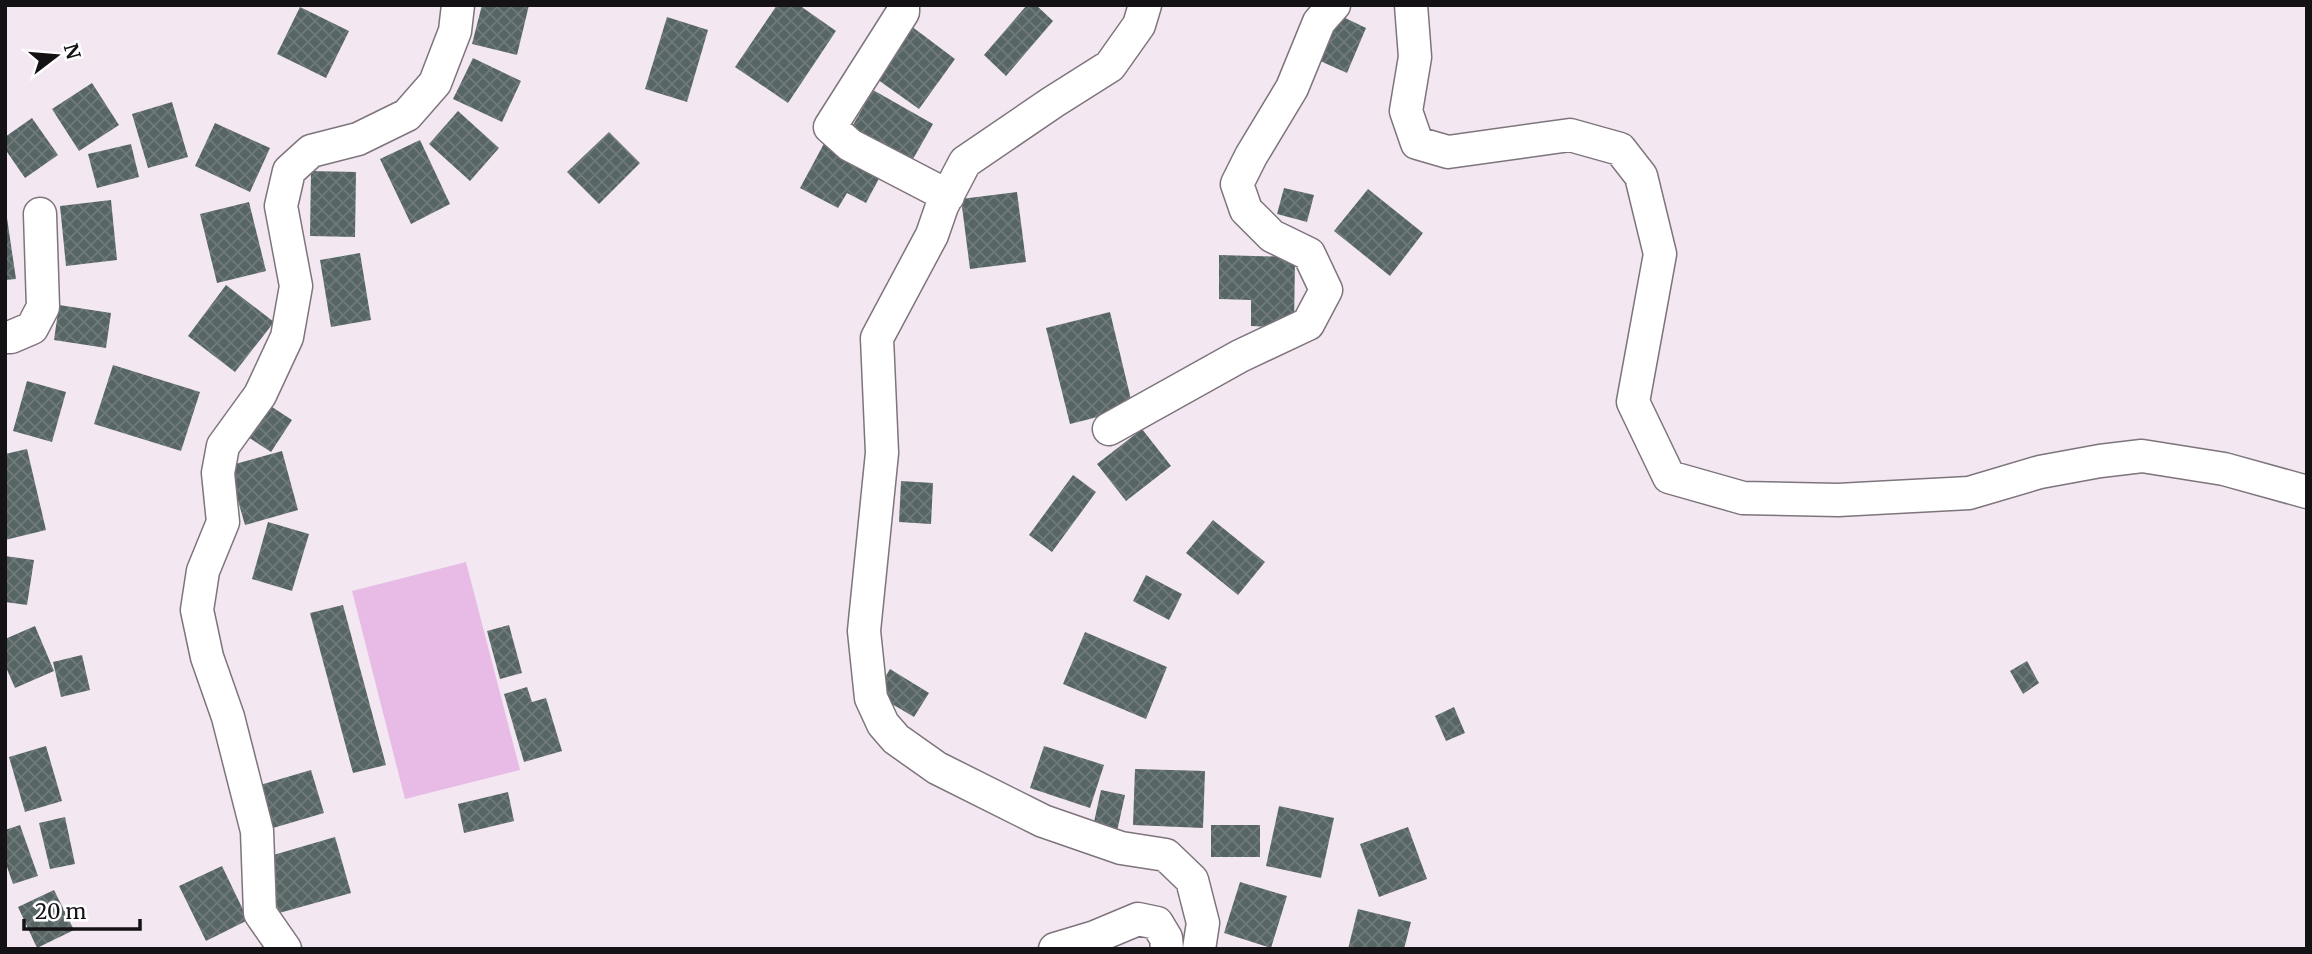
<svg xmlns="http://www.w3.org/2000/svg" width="2312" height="954" font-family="Merriweather,serif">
<defs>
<pattern id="building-cross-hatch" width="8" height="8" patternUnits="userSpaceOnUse" patternTransform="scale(1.75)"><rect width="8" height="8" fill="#576565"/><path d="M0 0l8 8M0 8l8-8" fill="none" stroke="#707a7a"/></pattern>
</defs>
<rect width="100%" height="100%" fill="#f3e8f2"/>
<!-- green -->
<path fill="#e7bbe5" d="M466 562 520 770 405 799 352 591Z"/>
<!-- building -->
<path fill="url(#building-cross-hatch)" d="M482 5H529L517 55 472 44Z
M777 5H799L836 31 788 103 735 67Z
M1027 5H1036L1053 21 1006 76 984 55Z
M300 7 349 31 326 78 277 54Z
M1339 15 1366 28 1347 73 1318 60Z
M667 17 708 30 687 102 645 89Z
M911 26 955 59 919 109 874 77Z
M473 58 521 81 502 122 453 99Z
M92 83 119 125 79 151 52 109Z
M873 90 933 124 909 166 849 132Z
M172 102 188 157 148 168 132 114Z
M458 111 499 148 470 181 429 144Z
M32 118 58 155 25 178 5 149V137Z
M215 123 270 148 250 192 195 166Z
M609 132 640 163 599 204 567 172Z
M827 138 884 169 866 203 847 193 838 208 800 188Z
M420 140 450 204 411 224 380 159Z
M131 144 139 177 97 188 88 154Z
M311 171 356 172 355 237 310 236Z
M1284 188 1314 195 1307 222 1277 214Z
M1368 189 1423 233 1390 276 1334 231Z
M1017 192 1026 262 970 269 961 199Z
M111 200 117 260 66 266 60 206Z
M249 202 266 271 217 283 200 214Z
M7 218 16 279 5 280V219Z
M360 253 371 320 331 327 320 260Z
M1219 255 1295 257 1294 328 1251 326V300L1219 299Z
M226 285 274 322 235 372 188 336Z
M59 305 111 313 106 348 54 340Z
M1110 312 1133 408 1070 424 1046 328Z
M113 365 200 392 181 451 94 424Z
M27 381 66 392 52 442 13 431Z
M269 405 292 420 271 452 248 437Z
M1142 429 1171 466 1126 501 1097 464Z
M27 449 46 530 5 540V454Z
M282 451 298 510 245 525 228 466Z
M1073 475 1096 492 1052 552 1029 535Z
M901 481 933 483 931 524 899 522Z
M1213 520 1265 562 1238 595 1186 553Z
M268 522 309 534 292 591 252 579Z
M5 556 34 560 27 605 5 602Z
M1146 575 1182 594 1169 620 1133 601Z
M343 605 386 765 353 773 310 613Z
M509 625 522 673 500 679 487 631Z
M35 626 54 671 15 688 5 665V639Z
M1085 632 1167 667 1146 719 1063 684Z
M82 655 90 690 61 697 53 662Z
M2027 661 2039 683 2023 694 2010 671Z
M890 669 929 693 914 717 875 694Z
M527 687 532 702 546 698 562 751 524 762 504 694Z
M1454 707 1465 733 1446 741 1435 716Z
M46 746 62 801 25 812 9 757Z
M1044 746 1104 765 1090 808 1030 788Z
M1135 769 1205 771 1203 828 1133 825Z
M311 770 324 813 273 828 260 785Z
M1101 790 1125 795 1116 836 1092 831Z
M508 792 514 821 464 833 458 804Z
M1279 806 1334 818 1321 878 1266 866Z
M65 817 75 864 50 869 39 823Z
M20 825 38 876 13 884 5 861V830Z
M1211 825H1260V857H1211Z
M1408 827 1427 879 1379 897 1360 844Z
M335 837 351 893 279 913 263 858Z
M222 866 248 920 206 941 179 886Z
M1240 882 1287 896 1271 948 1224 933Z
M54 890 74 930 37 948 18 907Z
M1358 909 1411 922 1404 949H1348Z"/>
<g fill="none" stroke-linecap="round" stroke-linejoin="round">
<!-- minor casing -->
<g stroke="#7d747c" stroke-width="35">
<path id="minor" d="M903 5V12L830 127 850 145 948 196
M1145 5 1139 25 1110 66 1053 102 965 162 942 206 932 235 877 338 882 453 864 631 871 698 883 724 896 739 937 768 1043 821 1121 848 1166 855 1192 880 1203 923 1199 949
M1411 5 1415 57 1406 111 1417 143 1448 152 1570 135 1620 149 1641 176 1660 254 1633 402 1669 477 1743 498 1838 500 1969 493 2040 472 2100 461 2142 456 2224 469 2307 492
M5 337H11L32 328 43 307 40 214
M1109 429 1240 356 1308 324 1326 290 1309 254 1272 236 1246 210 1237 184 1251 156 1292 88 1319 22 1334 5
M285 949 260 913 257 831 228 717 207 657 197 610 203 571 223 522 218 473 223 446 260 395 287 337 296 286 281 206 289 171 311 151 358 139 407 115 435 83 455 31 458 5
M1055 949 1095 937 1138 919 1157 923 1166 938 1167 949"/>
</g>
<!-- minor -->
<use href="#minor" stroke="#fff" stroke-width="32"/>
</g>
<!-- border -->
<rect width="2312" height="954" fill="none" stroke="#151215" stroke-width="14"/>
<!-- north arrow -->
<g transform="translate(56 56) rotate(74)" stroke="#ffffff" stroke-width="5" paint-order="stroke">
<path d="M0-5L12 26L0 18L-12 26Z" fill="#151215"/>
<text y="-10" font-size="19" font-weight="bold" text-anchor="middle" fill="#151215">N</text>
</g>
<!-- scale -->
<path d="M24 919v10h116v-10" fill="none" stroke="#151215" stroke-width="3.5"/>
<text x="35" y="919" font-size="21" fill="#151215" stroke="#ffffff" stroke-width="5" paint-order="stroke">20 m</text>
</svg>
